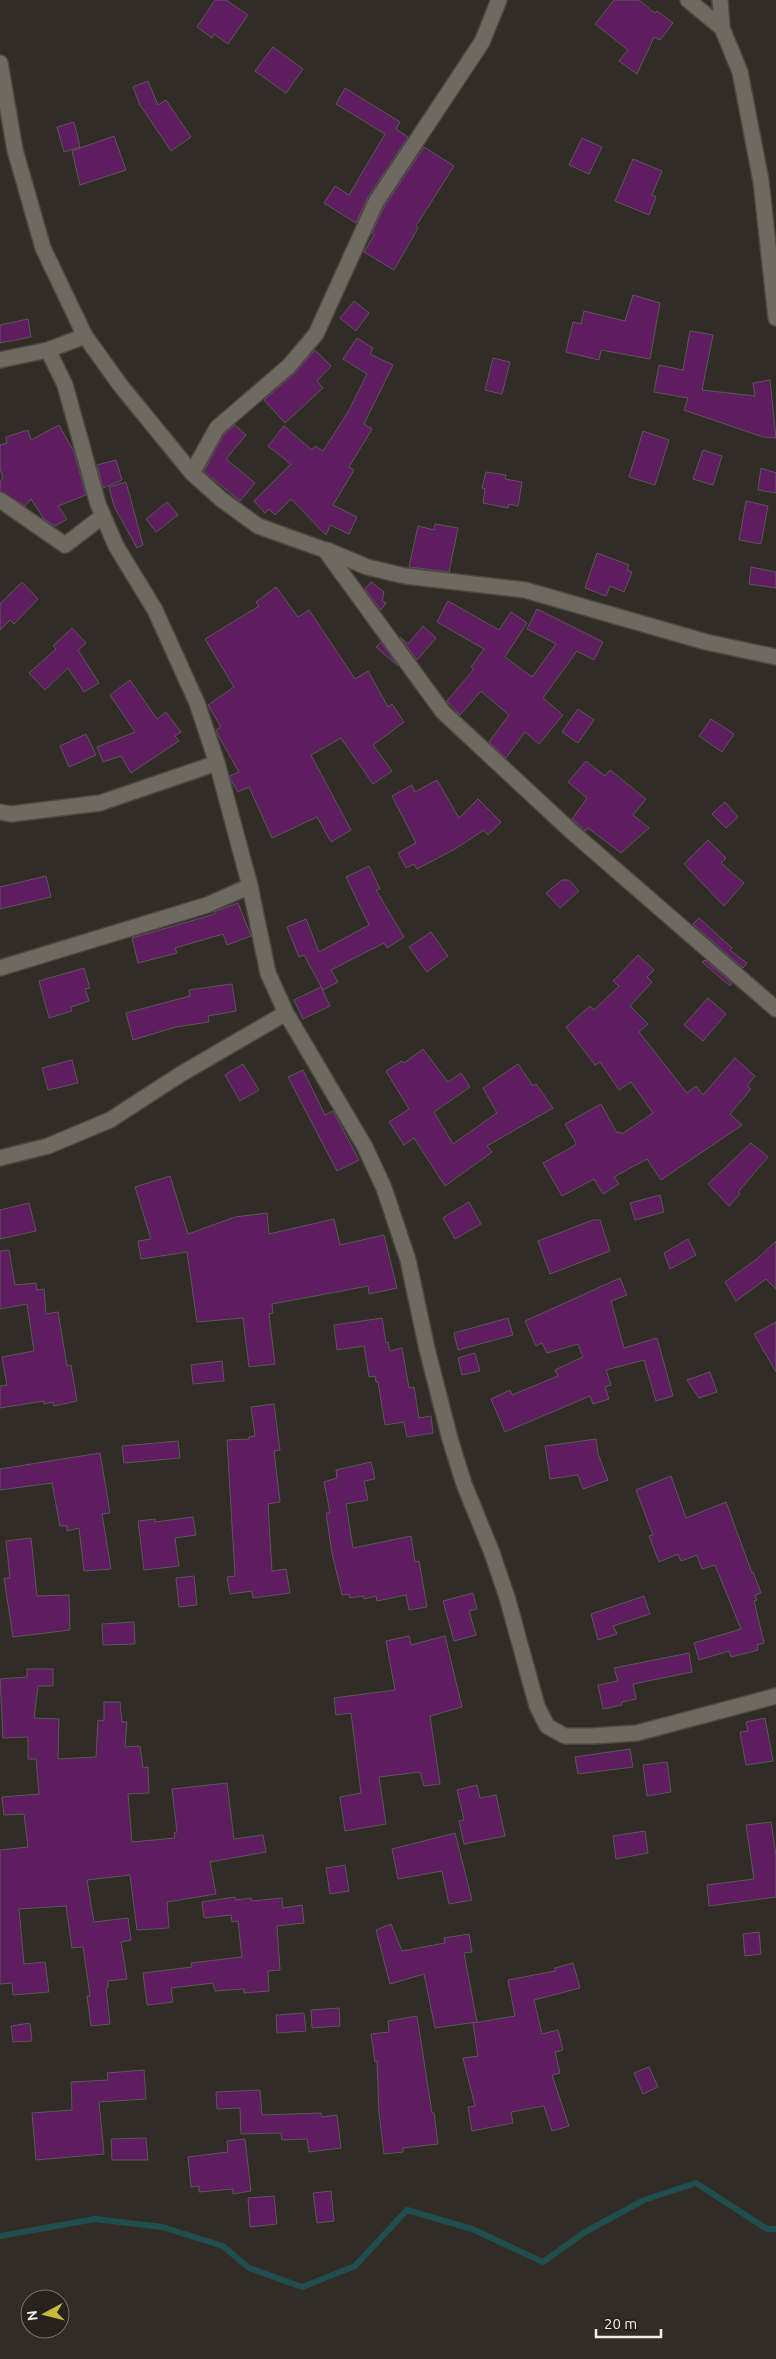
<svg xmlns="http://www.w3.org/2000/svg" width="776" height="2359" font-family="Ubuntu,sans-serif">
<rect width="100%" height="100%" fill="#312c25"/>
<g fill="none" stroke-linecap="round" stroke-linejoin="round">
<!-- stream -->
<path stroke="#204e4f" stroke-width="6" d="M0 2236 95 2219 162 2227 223 2246 249 2268 302 2287 355 2266 407 2210 472 2229 543 2262 585 2232 644 2200 696 2183 767 2229H776"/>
</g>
<!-- building -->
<path fill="#5d1d5e" stroke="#5c565c" d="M215 0H226L248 15 228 44 214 34 212 38 197 27Z
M614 0H639L655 13 657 11 673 23 660 40 654 37 637 74 619 61 628 50 595 24Z
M273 47 303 69 286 93 255 71Z
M148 81 158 105 166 100 191 137 171 151 140 105 133 87Z
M345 88 400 122 396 129 408 137 368 197 356 223 324 203 335 186 349 195 385 134 336 104Z
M74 122 80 147 64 152 57 127Z
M114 136 126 170 80 185 72 151Z
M582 138 602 147 589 174 569 165Z
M424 147 454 166 416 226 418 228 394 270 364 252 374 235 372 233 384 207Z
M633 159 662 171 652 195 656 197 649 215 615 201Z
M633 295 660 303 650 359 601 350 599 360 566 352 573 322 581 324 584 311 625 321Z
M354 301 369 313 356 331 340 318Z
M28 319 31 337 0 343V325Z
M690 331 713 335 702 390 755 396 753 383 770 380 776 438 763 437 684 410 688 398 654 392 659 365 683 370Z
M357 338 373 348 370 354 393 365 364 424 372 429 349 467 354 470 333 505 357 517 349 534 330 525 326 535 291 499 275 515 269 509 265 513 254 501 291 464 268 446 284 426 312 450 315 446 323 451 348 412 367 374 343 359Z
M315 350 331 366 317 381 323 388 285 423 264 400 295 373Z
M493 358 510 362 502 394 485 390Z
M59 425 74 452 86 495 58 506 67 519 55 526 44 519 31 499 25 506 0 491V481L3 478 0 468V445L7 443 6 437 28 430 31 440Z
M235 425 246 435 226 459 255 483 240 501 204 471 224 434Z
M643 431 669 440 655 485 629 477Z
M703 450 722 456 713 485 693 479Z
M116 460 122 480 103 488 97 465Z
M761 468 776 473V493L758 490Z
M486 472 506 475 505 479 522 482 518 506 509 504 508 508 483 503 485 489 482 488Z
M126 482 143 545 137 548 114 506 109 487Z
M746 501 768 506 761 544 739 540Z
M167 502 178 515 156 532 146 519Z
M435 524 458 528 449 572 409 567 418 526 434 530Z
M597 553 629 565 627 570 632 572 624 592 610 586 606 596 585 588Z
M751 567 776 572V588L749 584Z
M22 582 38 599 14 624 10 620 0 630V604Z
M371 582 384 592 382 601 386 603 381 610 365 589Z
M276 587 298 617 309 610 355 679 368 671 388 707 392 704 404 722 373 745 392 771 373 784 341 738 311 755 351 830 331 842 317 817 272 838 249 787 238 792 231 780 230 776 239 772 218 735 216 730 221 727 208 705 234 687 205 639 259 606 256 602Z
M448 601 499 630 511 612 527 623 505 657 532 677 556 644 527 629 537 609 603 642 594 660 577 651 543 698 563 715 539 744 525 732 506 758 489 742 509 715 481 691 460 715 447 701 474 669 471 667 484 649 437 622Z
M423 626 436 638 417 660 400 637 408 644Z
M72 628 86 643 78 650 99 683 84 692 68 668 45 690 29 673 56 649 53 646Z
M381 642 398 666 376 647Z
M130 680 157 719 166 712 181 732 175 736 179 741 131 773 121 756 103 762 97 747 135 732 110 695Z
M578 709 594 720 578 743 562 732Z
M711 719 734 734 722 752 699 736Z
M86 734 96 755 69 767 60 746Z
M586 761 605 776 610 770 646 799 633 815 649 828 621 853 588 828 586 831 572 819 587 798 568 782Z
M437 780 459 818 478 799 501 822 488 835 484 830 455 849 417 869 414 864 406 868 398 853 416 843 392 796 412 785 415 792Z
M725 802 738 817 726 828 712 814Z
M708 840 726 858 721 863 744 883 724 906 684 864Z
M369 866 380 889 376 890 404 937 387 948 384 943 331 970 338 982 323 990 304 955 299 957 287 927 306 919 319 952 369 925 346 877Z
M46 876 51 897 0 909V887Z
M562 880H569L579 891 560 908 546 893Z
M238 903 251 936 227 945 223 934 175 948 177 953 138 963 132 938 215 914 214 912Z
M699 918 732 948 730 950 747 963 743 968 693 924Z
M431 932 448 956 427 972 409 947Z
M638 955 654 970 647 977 652 982 630 1006 648 1024 639 1032 687 1093 696 1086 703 1095 735 1058 755 1076 747 1086 751 1089 730 1114 742 1125 661 1180 647 1159 614 1177 619 1184 603 1194 594 1179 562 1196 543 1163 574 1146 576 1143 565 1124 601 1104 617 1133 620 1132 622 1134 653 1113 631 1082 619 1090 600 1062 595 1065 566 1027 590 1006 594 1010 619 986 613 981Z
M705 960 732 983 730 986 702 962Z
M84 968 90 988 85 989 89 1001 71 1007 72 1011 49 1018 39 981Z
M232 984 236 1011 208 1016 209 1022 176 1027 133 1040 126 1013 190 996 189 990Z
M321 987 330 1006 303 1019 294 1000Z
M708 998 726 1014 703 1041 684 1025Z
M423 1049 448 1082 461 1073 470 1087 434 1112 453 1144 497 1113 483 1088 518 1064 533 1086 536 1084 553 1108 487 1146 492 1152 445 1186 414 1138 404 1145 389 1122 409 1109 386 1071 402 1061 404 1063Z
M72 1060 78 1083 48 1090 42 1068Z
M243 1064 259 1090 240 1101 225 1075Z
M303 1070 325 1115 333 1111 359 1160 337 1171 288 1077Z
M751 1143 768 1157 738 1192 740 1194 729 1206 708 1184Z
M170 1176 188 1234 235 1217 267 1213 269 1234 334 1219 340 1245 384 1235 397 1288 369 1294 368 1286 272 1304 273 1313 269 1314 275 1364 249 1367 243 1318 197 1322 187 1252 141 1259 138 1241 151 1239 135 1187Z
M660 1195 664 1212 635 1220 630 1203Z
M469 1202 481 1224 455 1239 443 1218Z
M29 1203 36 1231 0 1239V1210Z
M593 1220H600L610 1251 550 1274 538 1241Z
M688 1239 696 1255 670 1269 664 1253Z
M776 1241V1289L766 1279 736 1301 725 1282 757 1259Z
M9 1250 15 1285 36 1283 37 1290 44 1289 46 1314 58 1312 67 1366 71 1365 77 1401 54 1406 53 1402 44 1404V1401L0 1408V1386L7 1385 2 1357 34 1351 27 1304 0 1309V1251Z
M620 1278 627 1295 611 1301 624 1348 657 1338 673 1396 656 1401 644 1360 606 1370 611 1385 605 1387 609 1399 593 1404 590 1396 505 1432 491 1399 510 1390 512 1395 558 1376 555 1370 583 1357 578 1344 547 1353 542 1343 536 1346 525 1321Z
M382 1318 386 1343 388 1342 390 1351 402 1348 409 1388 414 1387 419 1418 431 1416 433 1433 407 1437 404 1422 385 1425 378 1382H376L375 1376 369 1377 364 1346 337 1350 334 1325Z
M508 1318 513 1335 458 1350 454 1333Z
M776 1322V1372L754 1334Z
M475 1353 480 1371 462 1375 458 1358Z
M222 1361 224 1381 193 1384 191 1365Z
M710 1372 717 1392 699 1398 687 1380Z
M274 1404 280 1450 274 1451 280 1502 268 1504 272 1571 286 1569 290 1593 253 1598 252 1591 230 1594 227 1577 235 1576 227 1440 249 1439V1437L255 1436 251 1407Z
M596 1439 598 1454 608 1480 583 1489 578 1475 550 1479 545 1446Z
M178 1441 180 1458 124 1463 122 1446Z
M100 1453 110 1513 102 1514 111 1569 84 1571 79 1528 67 1531V1526H60L52 1483 0 1490V1469Z
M371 1462 375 1479 364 1481 368 1500 346 1504 353 1548 411 1536 415 1562 419 1561 427 1607 409 1610 406 1595 377 1601 376 1596 364 1599 363 1596 350 1598 349 1594 342 1595 332 1553 326 1513H330L324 1482 337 1478 336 1470Z
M671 1476 686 1518 726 1502 752 1573 753 1572 761 1593 755 1595 757 1600 754 1601 764 1643 757 1645 758 1650 731 1657 729 1651 699 1660 694 1643 741 1629 715 1565 702 1569 697 1555 681 1561 678 1554 659 1562 649 1536 653 1535 636 1490Z
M193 1517 196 1535 175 1538 179 1566 144 1570 138 1521 155 1519V1522Z
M31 1538 37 1596 69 1595 70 1630 13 1637 4 1578H10L6 1541Z
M194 1576 197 1605 179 1607 176 1578Z
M473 1593 477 1609 469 1611 476 1635 454 1641 443 1601Z
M644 1596 650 1614 613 1626 617 1634 598 1640 591 1614Z
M134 1622 135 1644 103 1645 102 1624Z
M409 1636 411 1645 445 1636 462 1707 430 1716 440 1784 424 1786 420 1772 379 1777 386 1824 345 1831 340 1797 361 1793 351 1713 336 1715 334 1698 395 1690 386 1641Z
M689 1653 692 1672 633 1684 636 1699 622 1702V1705L603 1709 598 1685 618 1681 614 1668Z
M27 1669H53V1686H38L34 1718 59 1719 58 1759 96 1757 98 1720 104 1721V1702H120L122 1722H127L125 1747 140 1746 143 1768 148 1767 149 1793 128 1794 132 1842 175 1838 174 1833 177 1832 172 1789 227 1783 234 1839 263 1835 266 1852 210 1862 216 1894 167 1902 169 1928 137 1930 130 1875 87 1880 94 1922 128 1918 131 1940 121 1942 127 1979 108 1981V1987L106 1988 110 2024 91 2026 87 1996H90L83 1947 72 1948 66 1906 19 1909 24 1964 45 1962 49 1992 13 1995 12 1983 0 1984V1850L28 1847 24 1814 4 1815 2 1797 39 1794 36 1759H28V1737L3 1738 0 1679 27 1677Z
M765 1718 773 1761 746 1765 740 1732 748 1731 746 1722Z
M630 1749 633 1767 578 1774 575 1757Z
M667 1762 671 1792 647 1796 643 1765Z
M477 1785 480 1798 496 1795 505 1836 464 1844 459 1821 464 1820 457 1790Z
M771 1822 776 1855V1897L709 1906 707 1885 754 1879 746 1825Z
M645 1831 648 1853 616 1859 613 1836Z
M455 1833 472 1900 449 1904 442 1871 398 1879 392 1849Z
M345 1865 349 1891 330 1894 326 1868Z
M235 1897 236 1900 251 1898V1901L282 1898 283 1908 302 1905 304 1923 277 1926 280 1970 268 1971 269 1991 244 1993V1989L215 1991 213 1983 171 1988 173 2002 147 2005 143 1973 192 1967 191 1963 242 1957 238 1921 232 1922 231 1915 204 1918 202 1902Z
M391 1924 402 1951 445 1943 444 1938 469 1934 472 1952 464 1953 477 2022 435 2028 424 1974 390 1984 376 1930Z
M759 1932 761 1954 745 1956 743 1934Z
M573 1963 580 1988 534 2000 542 2034 558 2030 563 2050 555 2052 560 2073 552 2075 569 2126 552 2131 544 2106 511 2112 513 2123 472 2131 468 2107 475 2106 463 2058 478 2056 473 2023 515 2016 508 1980 555 1971V1968Z
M339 2008 340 2026 312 2028 311 2010Z
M304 2013 306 2031 277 2033 276 2015Z
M417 2016 432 2113H434L438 2144 403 2148V2152L384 2154 379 2113 377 2061 375 2062 371 2034 389 2032 388 2021Z
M30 2023 32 2041 13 2042 11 2026Z
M649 2067 658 2087 643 2094 634 2073Z
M144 2070 146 2099 99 2102 104 2154 36 2160 32 2113 72 2110 71 2082 108 2080 107 2073Z
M260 2090 262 2115 321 2113 322 2117 337 2115 341 2148 309 2152 307 2139 282 2140 281 2133 241 2134 240 2108 217 2109 216 2092Z
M146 2138 148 2160H112L111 2139Z
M245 2139 251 2191 233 2194V2189L199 2192V2186L191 2187 188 2157 228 2152 227 2141Z
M331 2191 334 2221 317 2223 313 2193Z
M274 2196 277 2224 250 2227 248 2198Z"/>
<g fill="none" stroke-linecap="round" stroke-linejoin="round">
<!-- minor casing -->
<g stroke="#4d4843" stroke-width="18">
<path id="minor" d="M688 0 722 28 740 72 761 181 776 318
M720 0 722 28
M0 63 15 150 43 248 85 336 121 386 192 473 221 499 258 526 325 550 443 712 571 831 776 1009
M48 350 65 385 98 504 116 546 155 610 197 703 217 763 250 886 268 973 286 1013 365 1147 384 1188 408 1260 427 1349 450 1439 464 1484 492 1553 507 1597 537 1706 547 1726 565 1736H592L637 1733 776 1696
M0 360 48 350 85 336
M192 473 217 428 289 366 316 334 376 202 482 42 499 0
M0 500 65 545 103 516
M327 550 367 567 405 576 525 590 706 642 776 657
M0 812 11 814 100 803 217 763
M0 968 207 905 250 886
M0 1158 48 1146 110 1120 181 1074 286 1013"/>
</g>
<!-- minor -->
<use href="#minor" stroke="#6f6962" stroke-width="15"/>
</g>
<!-- north arrow -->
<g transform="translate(45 2314) rotate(263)"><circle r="24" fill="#27221c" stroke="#78746e"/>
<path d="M0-4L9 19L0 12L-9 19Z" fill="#c8bb3b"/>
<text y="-8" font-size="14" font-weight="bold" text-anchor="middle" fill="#f2eeea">N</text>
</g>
<!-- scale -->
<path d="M596 2329v8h65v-8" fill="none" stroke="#f2eeea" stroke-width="2.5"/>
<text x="604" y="2329" font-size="15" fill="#f2eeea" stroke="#27221c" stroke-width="4" paint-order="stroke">20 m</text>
</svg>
